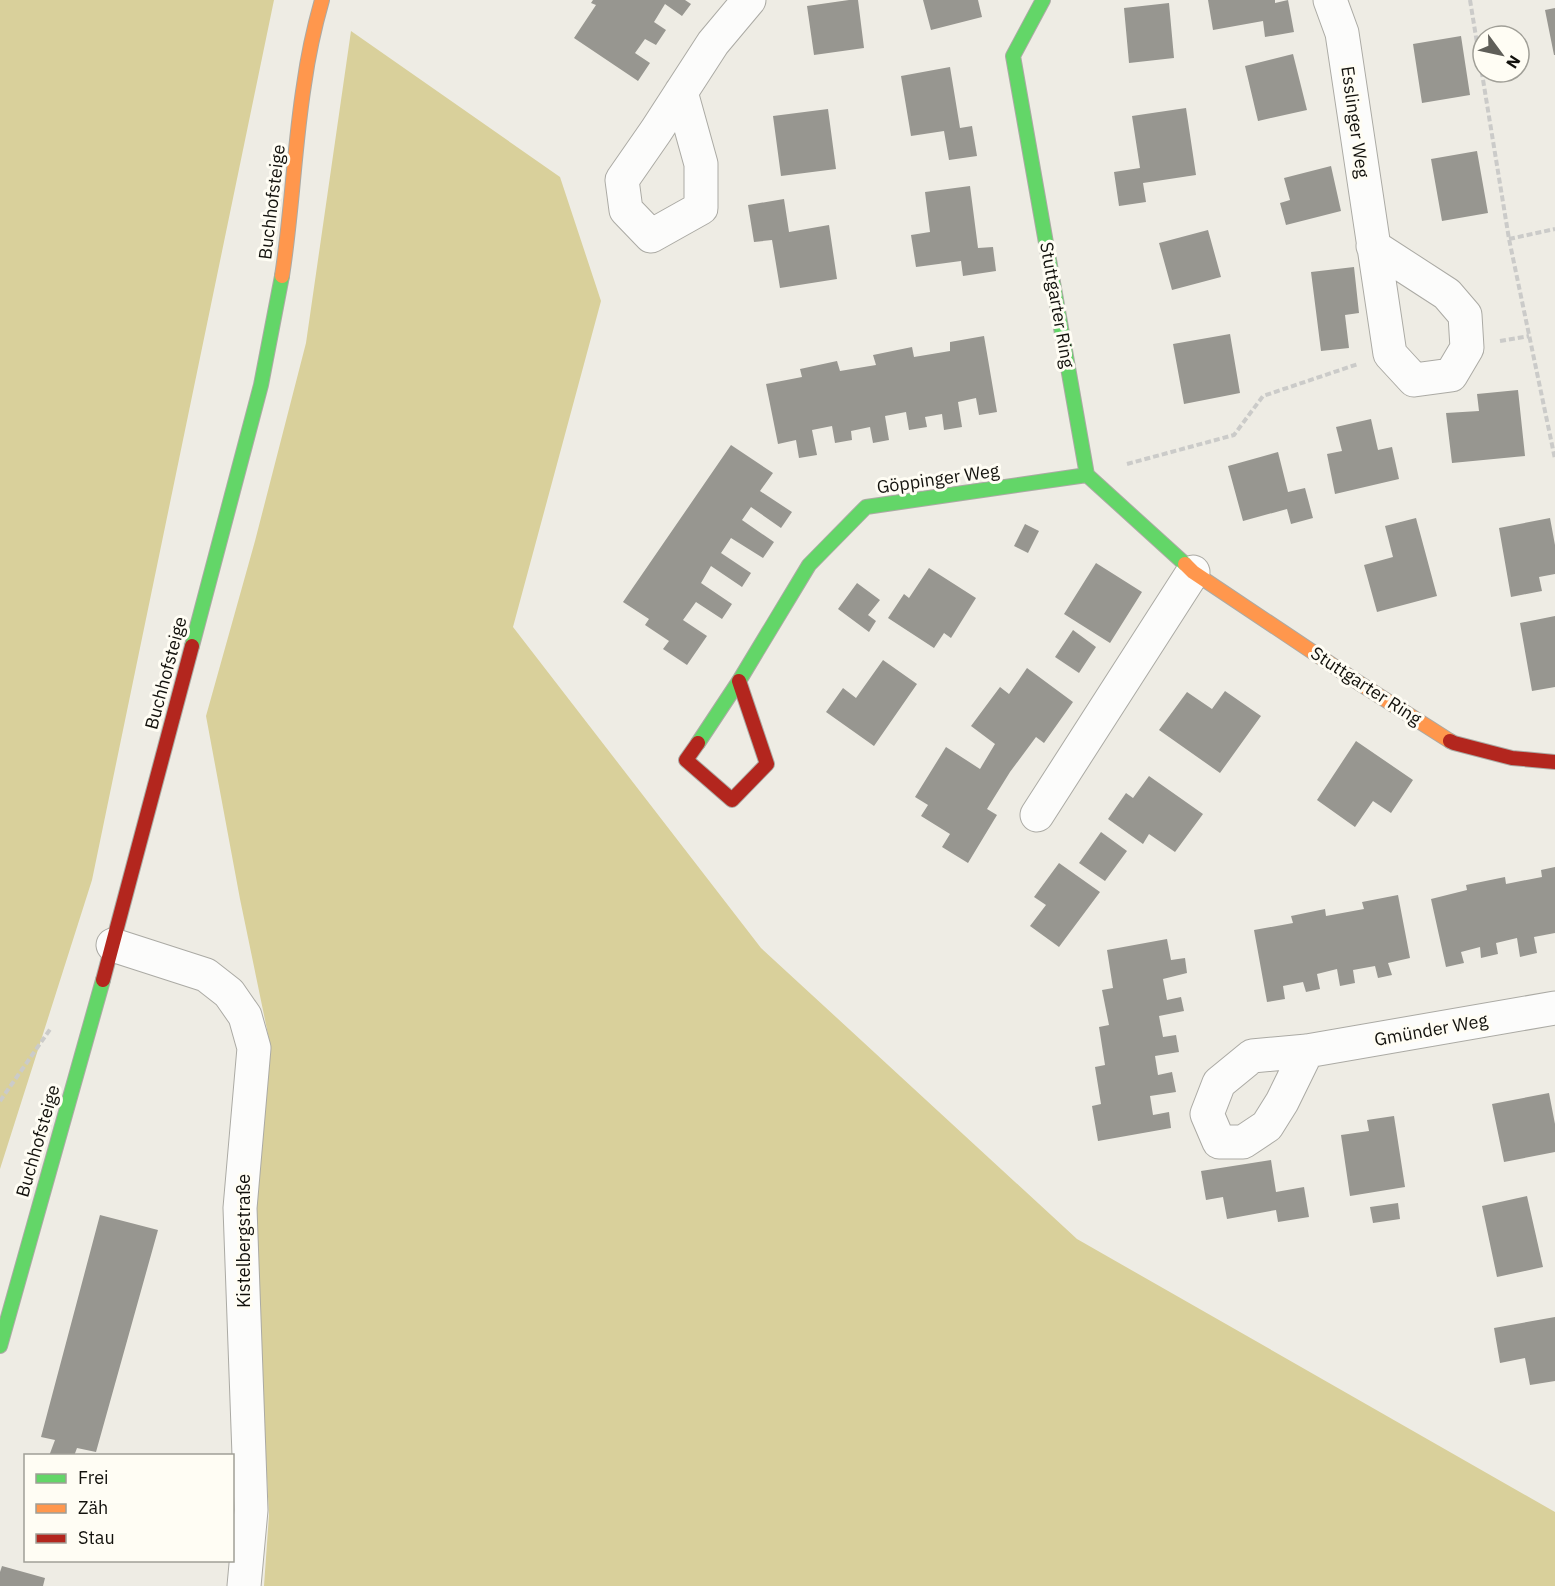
<svg xmlns="http://www.w3.org/2000/svg" width="1555" height="1586" font-family="'IBM Plex Sans',sans-serif">
<rect width="100%" height="100%" fill="#eeece4"/>
<!-- forest -->
<path fill="#d9d09b" d="M0 0H274L92 880 0 1169Z
M351 31 560 177 601 301 513 627 761 948 1077 1239 1555 1512V1586H264L269 1515 260 1345 255 1201 270 1044 240 899 206 716 255 541 306 343Z"/>
<!-- building -->
<path fill="#979690" d="M593 0H685L691 4 682 16 665 4 654 22 666 30 656 45 645 39 635 53 650 63 638 81 574 38 596 5 591 3Z
M849 0H858L864 48 814 55 807 6Z
M923 0H978L982 17 931 30Z
M1208 0H1275V3L1288 0 1294 32 1265 37 1263 21 1213 30Z
M1169 3 1174 58 1129 63 1124 8Z
M1555 8V55H1554L1545 10Z
M1461 36 1470 95 1422 103 1413 44Z
M1293 54 1307 110 1258 121 1245 66Z
M950 67 960 128 972 126 977 156 949 160 944 131 911 136 901 76Z
M1186 108 1196 175 1143 183 1146 202 1119 206 1114 172 1140 168 1132 116Z
M828 109 836 169 781 176 773 116Z
M1477 151 1488 213 1442 221 1431 159Z
M1331 166 1341 211 1286 225 1280 203 1290 200 1284 178Z
M970 186 978 248 993 247 996 271 963 276 961 261 916 267 911 235 930 232 925 192Z
M784 199 789 232 829 225 837 279 780 288 772 240 754 242 748 205Z
M1208 230 1221 277 1172 290 1159 243Z
M1354 267 1359 313 1345 315 1349 348 1321 351 1311 272Z
M1230 334 1240 393 1184 404 1173 344Z
M984 336 997 412 979 415 976 398 958 402 962 427 944 430 942 414 925 417 927 427 909 430 906 412 885 416 889 440 873 443 870 427 851 431 852 440 835 443 832 426 812 430 817 455 799 458 796 440 778 444 766 384 802 377 800 369 837 361 840 371 876 365 873 355 912 347 914 357 950 351V342Z
M1518 390 1525 456 1452 463 1446 413 1479 411 1477 394Z
M1371 419 1378 450 1392 447 1399 479 1335 494 1327 454 1342 451 1336 427Z
M731 445 773 473 760 491 792 512 781 528 751 507 742 520 774 542 763 558 731 538 721 553 751 573 742 587 711 566 701 583 732 604 722 619 696 602 683 620 707 636 687 665 663 649 669 641 645 625 649 619 623 602Z
M1278 452 1288 492 1305 488 1313 518 1291 524 1287 509 1243 521 1228 466Z
M1416 518 1437 596 1377 612 1364 565 1393 557 1385 526Z
M1550 518 1555 545V574L1539 577 1542 591 1511 597 1499 528Z
M1025 524 1039 531 1028 553 1014 546Z
M1096 563 1142 592 1110 643 1064 614Z
M929 568 976 598 951 638 944 633 934 648 888 618 904 594 909 598Z
M857 583 880 600 868 615 876 621 869 632 838 609Z
M1555 616V687L1532 691 1520 623Z
M1073 630 1096 647 1079 673 1055 657Z
M883 660 917 684 874 746 826 712 843 688 856 698Z
M1027 668 1073 702 1044 743 1036 737 1010 772 987 809 997 815 968 863 942 847 950 834 921 816 928 805 915 797 946 747 980 769 995 744 971 726 1000 687 1009 694Z
M1225 691 1261 716 1220 773 1159 730 1187 692 1212 709Z
M1356 741 1413 780 1391 813 1373 801 1355 827 1317 800Z
M1149 776 1203 814 1175 852 1149 834 1143 844 1108 819 1126 793 1133 798Z
M1101 832 1127 851 1105 881 1079 863Z
M1059 863 1100 892 1059 947 1030 926 1046 905 1034 897Z
M1555 867V933L1534 937 1537 953 1520 957 1517 938 1496 943 1498 954 1481 958 1480 947 1461 952 1464 963 1446 967 1431 899 1467 890 1466 885 1505 877 1506 884 1542 877 1541 870Z
M1398 895 1410 958 1388 963 1392 975 1378 978 1375 966 1353 970 1355 983 1340 986 1337 969 1317 974 1320 989 1306 992 1303 982 1283 986 1285 999 1267 1002 1254 930 1293 923 1291 916 1325 909 1326 916 1364 909 1362 902Z
M1167 939 1171 960 1185 958 1187 973 1163 979 1167 1000 1181 997 1184 1011 1159 1016 1163 1037 1176 1035 1179 1052 1155 1056 1158 1075 1172 1072 1176 1092 1150 1096 1153 1115 1169 1112 1171 1128 1098 1141 1092 1106 1101 1104 1095 1067 1105 1065 1099 1027 1109 1025 1102 990 1113 988 1107 950Z
M1549 1093 1555 1124V1152L1504 1162 1492 1104Z
M1394 1116 1405 1187 1350 1196 1341 1135 1369 1131 1367 1120Z
M1271 1160 1276 1192 1304 1187 1309 1217 1278 1222 1276 1210 1227 1219 1223 1197 1206 1200 1201 1171Z
M1527 1196 1543 1267 1497 1277 1482 1206Z
M1398 1203 1400 1219 1373 1223 1370 1207Z
M100 1215 158 1230 96 1452 77 1448 74 1456H49L55 1440 41 1437Z
M1555 1317V1381L1530 1385 1525 1358 1500 1363 1494 1328Z
M2 1566 45 1578 43 1586H0V1572Z"/>
<g fill="none" stroke-linecap="round" stroke-linejoin="round">
<!-- street casing -->
<g stroke="#abaaa4" stroke-width="35">
<path id="street" d="M1330 0 1342 33 1390 354 1414 380 1451 375 1467 348 1465 315 1447 294 1373 246
M681 92 701 164V208L651 236 626 210 622 180 656 131 713 43 749 0
M1037 815 1193 572
M113 945 206 975 229 993 245 1016 254 1048 240 1208 251 1510 244 1586
M1307 1051 1282 1102 1267 1126 1243 1142H1219L1207 1114 1219 1083 1252 1056 1307 1051 1555 1008"/>
</g>
<!-- fast casing -->
<g stroke="#abaaa4" stroke-width="16">
<path id="fast" d="M1043 0 1013 56 1087 475 1185 564
M192 646 261 385 282 276
M698 743 739 681 809 565 866 507 1087 475
M0 1346 103 980"/>
</g>
<!-- slow casing -->
<g stroke="#abaaa4" stroke-width="16">
<path id="slow" d="M282 276C292 213 294 148 304 85 308 56 314 28 322 0
M1185 564 1193 572 1359 683 1450 741"/>
</g>
<!-- jam casing -->
<g stroke="#abaaa4" stroke-width="16">
<path id="jam" d="M1450 741 1454 743 1512 758 1555 762
M698 743 686 760 732 800 767 764 739 681
M103 980 192 646"/>
</g>
<!-- path -->
<path stroke="#cbcbc9" stroke-width="4" stroke-dasharray="6 3" stroke-linecap="butt" d="M1470 0 1509 239 1555 459
M1509 239 1555 229
M1500 341 1529 336
M1127 464 1234 435 1263 396 1358 364
M0 1101 51 1028"/>
<!-- street -->
<use href="#street" stroke="#fcfcfb" stroke-width="33"/>
<!-- fast -->
<use href="#fast" stroke="#63d668" stroke-width="14"/>
<!-- slow -->
<use href="#slow" stroke="#ff974d" stroke-width="14"/>
<!-- jam -->
<use href="#jam" stroke="#b3261e" stroke-width="14"/>
</g>
<g text-anchor="middle" stroke-width="6" stroke-linejoin="round" paint-order="stroke">
<!-- street labels -->
<g font-size="18" fill="#12110c" stroke="#fffdf4">
<text transform="translate(1355 122) rotate(82)" y="6">Esslinger Weg</text>
<text transform="translate(272 202) rotate(-83)" y="6">Buchhofsteige</text>
<text transform="translate(1057 305) rotate(80)" y="6">Stuttgarter Ring</text>
<text transform="translate(938 479) rotate(-8)" y="6">Göppinger Weg</text>
<text transform="translate(166 673) rotate(-75)" y="6">Buchhofsteige</text>
<text transform="translate(1366 686) rotate(33)" y="6">Stuttgarter Ring</text>
<text transform="translate(1431 1030) rotate(-10)" y="6">Gmünder Weg</text>
<text transform="translate(38 1141) rotate(-74)" y="6">Buchhofsteige</text>
<text transform="translate(244 1241) rotate(-90)" y="6">Kistelbergstraße</text>
</g>
</g>
<!-- legend -->
<rect x="24" y="1454" width="210" height="108" fill="#fffdf4" stroke="#a09f97" stroke-width="1.5"/>
<rect x="36" y="1474" width="30" height="9" fill="#63d668" stroke="#a09f97" stroke-width="1.5"/>
<text x="78" y="1484" font-size="18" fill="#12110c">Frei</text>
<rect x="36" y="1504" width="30" height="9" fill="#ff974d" stroke="#a09f97" stroke-width="1.5"/>
<text x="78" y="1514" font-size="18" fill="#12110c">Zäh</text>
<rect x="36" y="1534" width="30" height="9" fill="#b3261e" stroke="#a09f97" stroke-width="1.5"/>
<text x="78" y="1544" font-size="18" fill="#12110c">Stau</text>
<!-- north arrow -->
<g transform="translate(1501 54) rotate(123)"><circle r="28" fill="#fffdf4" stroke="#a09f97" stroke-width="1.5"/>
<path d="M0-4.5L10 22L0 15L-10 22Z" fill="#5f5e58"/>
<text y="-9" font-size="16" font-weight="bold" text-anchor="middle" fill="#12110c">N</text>
</g>
</svg>
